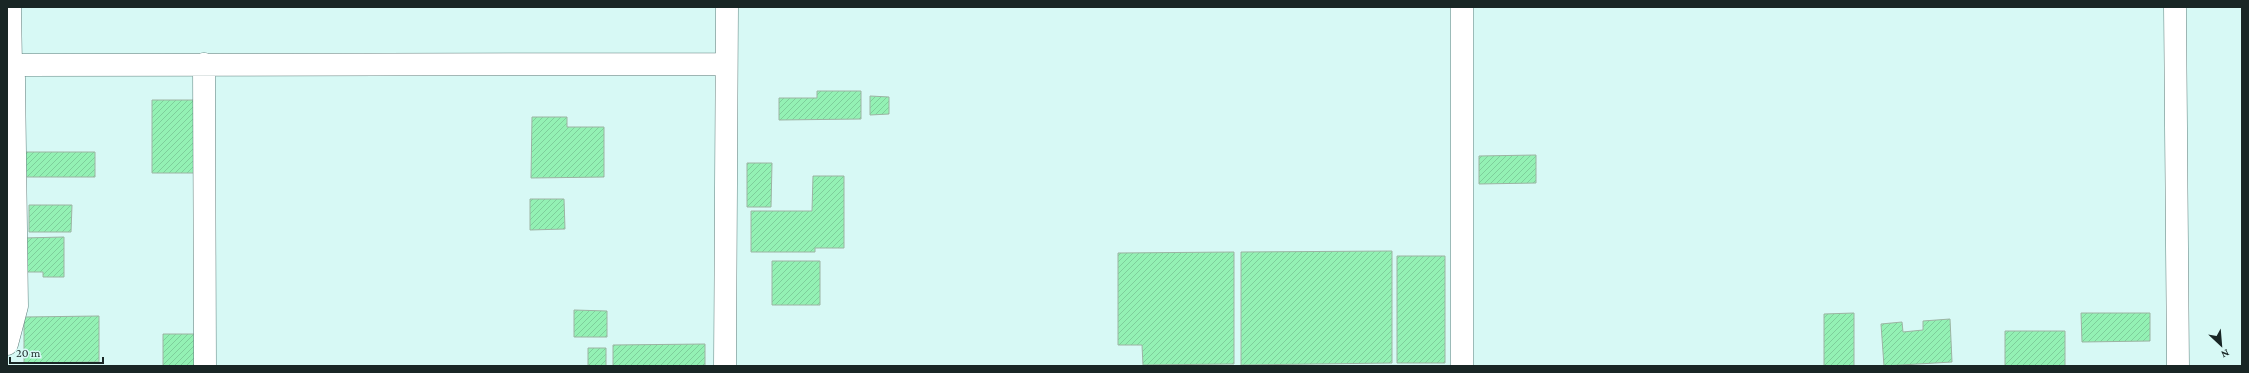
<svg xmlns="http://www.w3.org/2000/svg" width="2249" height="373" font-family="'Crimson Pro',serif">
<defs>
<pattern id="building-hatch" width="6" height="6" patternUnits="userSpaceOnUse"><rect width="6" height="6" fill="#93f1b4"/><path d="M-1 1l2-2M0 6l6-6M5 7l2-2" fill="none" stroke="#7ece9b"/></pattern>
</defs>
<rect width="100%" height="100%" fill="#d7f9f5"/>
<!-- building -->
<path fill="url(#building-hatch)" stroke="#9cb4a3" d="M817 91H861V119L779 120V98H817Z
M870 96 889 97V114L870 115Z
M152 100H195V173H152Z
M532 117H567V127H604V177L531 178Z
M23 152H95V177H23Z
M1536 155V183L1479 184V156Z
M747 163H772L771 207H747Z
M813 176H844V248H815V252H751V211H812Z
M530 199H564L565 229 530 230Z
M29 205H72L71 232H29Z
M64 237V277H43V272H23V238Z
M1392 251V363L1241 365V252Z
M1234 252V364L1143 365 1142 345H1118V253Z
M1397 256H1445V363H1397Z
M772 261H820V305H772Z
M574 310 607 311V337H574Z
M1854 313V366H1824V314Z
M2081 313H2150V341L2082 342Z
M99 316V362L24 363V317Z
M1950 319 1952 362 1884 366 1881 324 1902 322 1903 332 1923 330V321Z
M2005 331H2065V366H2005Z
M163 334H196V366H163Z
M705 344V366H613V345Z
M588 348H606V366H588Z"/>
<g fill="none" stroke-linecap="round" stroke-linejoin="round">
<!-- street casing -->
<g stroke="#617f7c" stroke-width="23">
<path id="street" d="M1462 7V366
M2175 7 2178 366
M204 64 205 366
M7 65 726 64
M7 344 17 306 14 78 11 65 10 7
M725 366 727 7"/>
</g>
<!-- street -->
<use href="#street" stroke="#fff" stroke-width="22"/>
</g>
<!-- border -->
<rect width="2249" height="373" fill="none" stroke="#192625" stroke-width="16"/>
<!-- north arrow -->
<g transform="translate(2221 345) rotate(154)" stroke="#d7f9f5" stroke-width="3" paint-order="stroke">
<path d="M0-3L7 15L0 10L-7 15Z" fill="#192625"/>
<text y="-6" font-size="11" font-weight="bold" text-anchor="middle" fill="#192625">N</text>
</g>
<!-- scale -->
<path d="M10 357v6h93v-6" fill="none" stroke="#192625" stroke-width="2"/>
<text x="16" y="357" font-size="12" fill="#192625" stroke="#d7f9f5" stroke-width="3" paint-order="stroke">20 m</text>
</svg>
